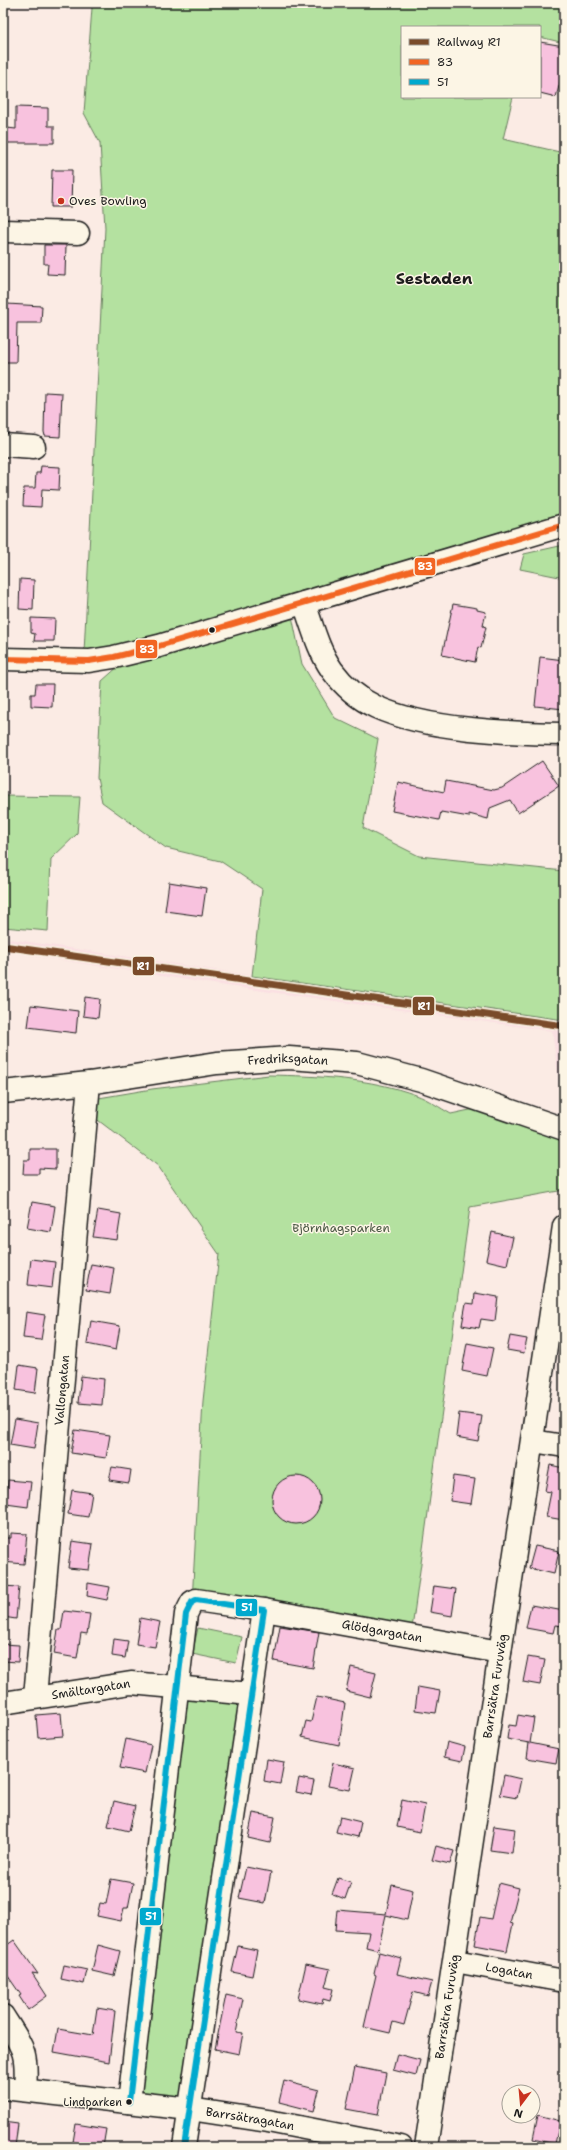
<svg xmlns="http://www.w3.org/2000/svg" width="567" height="2150" font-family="'Shantell Sans',sans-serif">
<rect width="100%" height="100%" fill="#fbebe4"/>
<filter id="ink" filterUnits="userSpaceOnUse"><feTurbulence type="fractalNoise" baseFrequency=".025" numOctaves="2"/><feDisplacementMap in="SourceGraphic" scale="8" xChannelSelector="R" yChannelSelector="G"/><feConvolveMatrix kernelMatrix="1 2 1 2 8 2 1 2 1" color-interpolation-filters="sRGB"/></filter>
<g filter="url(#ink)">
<!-- built -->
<path fill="#fadfe2" d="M3 938 427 1002 564 1020V1115L552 1031 220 985 3 951Z"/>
<!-- green -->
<path fill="#b4e1a0" stroke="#687e5e" d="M86 3H564V43L540 37V27H402V97H513L503 139 564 153V517L194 632 84 653 105 228 100 143 84 113 92 8Z
M564 545V578L520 569 524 554Z
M292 616 302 664 335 718 378 739 363 828 419 856 564 871V1020L252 976 262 889 220 861 166 848 102 802 97 778 102 681 120 665Z
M3 796 80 797 77 834 51 859 48 931 3 927Z
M269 1075C317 1076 370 1078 416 1095 428 1099 440 1108 451 1114L493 1105 564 1129V1190L470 1207 411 1636 192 1602 203 1401 219 1254 158 1166 86 1111 87 1100 152 1089Z
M198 1628 242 1637 236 1663 192 1654Z
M179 1687 251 1694 190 2109 129 2102Z"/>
<!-- building -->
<path fill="#f8c2de" stroke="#1c1c1c" d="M540 42 564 46V80L561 79 556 97 540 93Z
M16 107 48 108V126H54V143H6L7 128 16 129Z
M52 170H72L71 207H51Z
M44 245H66L65 275 47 274 48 264H44Z
M7 304 42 306 41 323H17L16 362H3V306Z
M45 392 62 393 60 437 45 436 44 432Z
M41 466 60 467 59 490 42 489 41 507 23 506 24 488H35L36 473H40Z
M20 579 34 580 33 610 19 609Z
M453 604 477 608V610L486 612 483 626 486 627 481 648 478 647 475 662 442 655Z
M31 618 55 619 54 641H34L35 634 31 633Z
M540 657 564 660V709L535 706Z
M36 684H53L52 707 31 706V694H35Z
M542 761 559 786 518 813 510 800 490 808 488 819 469 814V817L441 812 439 820 392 811 398 782 444 792 446 781 494 790 502 788Z
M169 882 206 888 202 916 165 911Z
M85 997 100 999 98 1018 83 1016Z
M31 1005 78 1011 76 1033 28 1027Z
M30 1149H56V1169L39 1168V1174H23L24 1160H30Z
M32 1202 55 1206 51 1232 27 1228Z
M98 1210 121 1214 117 1240 93 1237Z
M492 1232 513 1237 507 1265 486 1260Z
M31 1259 55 1262 52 1288 28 1285Z
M91 1264 114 1268 110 1294 86 1290Z
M475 1293 498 1297 495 1321 481 1319 479 1328 462 1325 466 1303 474 1304Z
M26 1312 45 1315 41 1340 23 1338Z
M91 1321 120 1326 116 1350 87 1344Z
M510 1336 527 1339 524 1353 507 1350Z
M467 1343 493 1348 487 1376 462 1371Z
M19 1365 38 1368 35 1393 16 1390Z
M81 1376 104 1379 102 1405 78 1403Z
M459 1413 482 1416 478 1441 456 1437Z
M15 1419 38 1423 34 1449 10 1445Z
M75 1430 110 1435 106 1458 71 1453Z
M550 1465 564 1468V1520L546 1517 551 1492 545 1491Z
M112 1467 131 1470 129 1483 109 1480Z
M272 1500a24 24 0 1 1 48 0a24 24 0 1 1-48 0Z
M453 1476 475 1479 471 1504 450 1501Z
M8 1480 31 1482 28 1507 6 1504Z
M72 1490 92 1493 88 1517 68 1514Z
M11 1533 27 1534 24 1564 3 1562V1538H11Z
M72 1541 93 1544 89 1570 68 1568Z
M535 1546 559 1551 554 1574 529 1568Z
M88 1583 110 1587 107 1600 87 1596Z
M3 1586 19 1587 16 1619 3 1617Z
M434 1586 456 1589 452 1616 430 1612Z
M531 1605 564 1611 562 1626 555 1625 553 1633 526 1628Z
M64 1611 90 1614 87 1634 81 1633 77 1658 54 1654 58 1630H61Z
M140 1618 160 1622 155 1647 136 1644Z
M280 1626 319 1632 313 1668 274 1661Z
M114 1639 128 1641 125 1658 112 1656Z
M3 1644 19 1645 18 1662 3 1661Z
M528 1657 545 1660 540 1685 523 1682Z
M351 1667 376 1673 370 1697 346 1691Z
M418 1687 440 1691 436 1713 415 1710Z
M317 1697 345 1703 339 1745 302 1737 306 1721 311 1722Z
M61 1713 63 1736 38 1738 36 1715Z
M518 1715 534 1718 530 1743 559 1749 556 1763 527 1758 529 1743 507 1739 509 1725 516 1726Z
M126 1739 151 1745 145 1773 120 1768Z
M447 1742 465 1747 462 1761 444 1757Z
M267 1759 284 1762 280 1784 264 1781Z
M333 1763 355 1768 350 1790 328 1786Z
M504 1775 521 1779 517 1798 500 1795Z
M299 1778 314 1781 311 1795 296 1792Z
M402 1800 425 1805 420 1832 397 1827Z
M114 1801 135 1806 129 1831 108 1826Z
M253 1813 275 1817 270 1843 248 1838Z
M340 1817 361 1822 358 1837 336 1832Z
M494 1826 515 1829 512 1853 490 1850Z
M436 1846 454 1851 450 1864 432 1860Z
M246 1867 271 1872 265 1903 239 1898Z
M338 1878 351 1882 345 1899 332 1894Z
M111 1879 133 1883 128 1908H124L121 1921 97 1916 100 1903 106 1904Z
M499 1883 519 1888 510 1923 513 1924 507 1951 475 1945 480 1917 491 1919Z
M392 1885 413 1890 407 1920 386 1915 378 1950 366 1947 369 1932 335 1930 337 1910 386 1914Z
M14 1940 38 1974 32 1973 47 1996 28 2010 19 1996 21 1995 3 1969V1948Z
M98 1945 120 1951 114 1976 92 1971Z
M238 1946 257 1950 252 1976 232 1972Z
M379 1952 401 1958 397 1974 432 1982 428 1996 413 1992 404 2025 393 2022 390 2033 364 2027 376 1975 374 1974Z
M306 1964 330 1969 325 1987 333 1989 330 2001 323 1999 322 2004 298 1999Z
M64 1965 87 1970 84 1984 61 1979Z
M226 1995 243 1999 236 2032 243 2033 239 2054 215 2049Z
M97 2008 115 2011 109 2062 54 2052 58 2029 93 2035Z
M397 2054 420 2060 416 2076 393 2070Z
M355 2067 386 2073 378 2115 346 2109Z
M284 2081 319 2090 314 2111 279 2102Z
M538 2115 560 2121 555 2144 533 2139Z
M3 2122 18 2124 15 2147 3 2146Z
M76 2124 106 2129 103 2147 73 2142Z"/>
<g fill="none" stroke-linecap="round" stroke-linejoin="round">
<!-- minor casing -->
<g stroke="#1c1c1c" stroke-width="25">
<g id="minor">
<path d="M3 231 78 233"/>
<path d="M3 445 34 447"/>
<path d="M304 603C312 625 318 650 332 670 343 685 359 699 376 707 426 730 509 733 564 734"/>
<path d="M3 659 89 661 114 657 159 646 564 525"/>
<path id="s1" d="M3 1092 89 1083 217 1063 289 1058 357 1063 421 1080 564 1129"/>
<path d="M533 1441 564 1446"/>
<path id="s2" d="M264 1610 500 1652"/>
<path id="s3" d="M35 1697 89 1083"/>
<path id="s4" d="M3 1703 131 1683 251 1694"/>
<path id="s5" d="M455 1961 564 1981"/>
<path d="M3 2016C23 2048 28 2051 25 2090"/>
<path id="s6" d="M3 2088 190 2109 268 2121 401 2147"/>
<path d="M129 2102 186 1614 192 1602 196 1600 264 1610 184 2147"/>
<path id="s7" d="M426 2147 564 1226"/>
</g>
</g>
<!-- minor -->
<use href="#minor" stroke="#fcf5e5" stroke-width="22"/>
<!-- bus-1 casing -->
<g stroke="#fcf5e5" stroke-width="9">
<path id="bus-1" d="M3 659 89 661 114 657 159 646 564 525"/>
</g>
<!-- bus-2 casing -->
<g stroke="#fcf5e5" stroke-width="9">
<path id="bus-2" d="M129 2102 186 1614 192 1602 196 1600 264 1610 184 2147"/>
</g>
<!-- bus-1 -->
<use href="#bus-1" stroke="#f26522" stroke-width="6"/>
<!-- bus-2 -->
<use href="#bus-2" stroke="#00a9ce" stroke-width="6"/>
<!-- rail-1 casing -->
<g stroke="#fcf5e5" stroke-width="10">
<path id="rail-1" d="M3 946 564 1026"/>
</g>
<!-- rail-1 -->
<use href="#rail-1" stroke="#7a4b2a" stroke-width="7"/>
</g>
</g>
<!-- markers -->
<circle fill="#c8321e" stroke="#fcf5e5" stroke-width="1.5" cx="61" cy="201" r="4"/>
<g fill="#1c1c1c" stroke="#fcf5e5" stroke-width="1.5">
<circle cx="212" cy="630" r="3.5"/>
<circle cx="129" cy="2102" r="3.5"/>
</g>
<g text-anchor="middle" stroke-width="3" stroke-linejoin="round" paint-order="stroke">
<!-- bus labels -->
<g font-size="11" fill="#1c1c1c" stroke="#fcf5e5" text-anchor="end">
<text x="122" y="2106">Lindparken</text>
</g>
<!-- poi labels -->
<g font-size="12" fill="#1c1c1c" stroke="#fcf5e5" text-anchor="start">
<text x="69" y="205">Oves Bowling</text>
</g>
<!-- street labels -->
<g font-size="12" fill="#1c1c1c" stroke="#fcf5e5">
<text dy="4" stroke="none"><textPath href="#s1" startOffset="287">Fredriksgatan</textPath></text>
<text dy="4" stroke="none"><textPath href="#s3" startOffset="308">Vallongatan</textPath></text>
<text dy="4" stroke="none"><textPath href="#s2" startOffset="120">Glödgargatan</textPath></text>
<text dy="4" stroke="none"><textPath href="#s7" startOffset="466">Barrsätra Furuväg</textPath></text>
<text dy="4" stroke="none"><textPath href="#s4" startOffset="89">Smältargatan</textPath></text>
<text dy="4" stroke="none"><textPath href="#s5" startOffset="55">Logatan</textPath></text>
<text dy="4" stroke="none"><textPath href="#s7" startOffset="142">Barrsätra Furuväg</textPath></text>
<text dy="4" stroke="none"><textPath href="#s6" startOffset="249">Barrsätragatan</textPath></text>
</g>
<!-- park labels -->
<g font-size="12" fill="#4a5744" stroke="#fcf5e5">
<text x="341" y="1232">Björnhagsparken</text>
</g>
<!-- district labels -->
<g font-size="16" font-weight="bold" fill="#1c1c1c" stroke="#fcf5e5">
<text x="434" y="284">Sestaden</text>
</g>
</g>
<g stroke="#fcf5e5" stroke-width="1.5">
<rect x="414" y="557" width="22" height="19" rx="4" fill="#f26522"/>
<rect x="135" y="639" width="23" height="20" rx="4" fill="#f26522"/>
<rect x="132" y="956" width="23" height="20" rx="4" fill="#7a4b2a"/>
<rect x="412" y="996" width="23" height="20" rx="4" fill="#7a4b2a"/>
<rect x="235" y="1598" width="23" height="19" rx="4" fill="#00a9ce"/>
<rect x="139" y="1907" width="23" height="19" rx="4" fill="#00a9ce"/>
</g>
<g font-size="11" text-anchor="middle" font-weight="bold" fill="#fff">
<text x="425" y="570">83</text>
<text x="147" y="653">83</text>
<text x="143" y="970">R1</text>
<text x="424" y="1010">R1</text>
<text x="247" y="1611">51</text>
<text x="151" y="1920">51</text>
</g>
<!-- margin -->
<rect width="567" height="2150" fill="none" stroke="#fcf5e5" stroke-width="16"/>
<rect x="8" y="8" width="551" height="2134" fill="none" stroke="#1c1c1c" stroke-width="1.5" filter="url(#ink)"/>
<!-- legend -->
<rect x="401" y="26" width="140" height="72" fill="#fcf5e5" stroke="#a29e95"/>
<rect x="409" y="39" width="20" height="6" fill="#7a4b2a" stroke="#a29e95"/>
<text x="437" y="46" font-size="12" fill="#1c1c1c">Railway R1</text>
<rect x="409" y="59" width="20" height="6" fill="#f26522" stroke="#a29e95"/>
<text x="437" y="66" font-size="12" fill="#1c1c1c">83</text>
<rect x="409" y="79" width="20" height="6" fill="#00a9ce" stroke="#a29e95"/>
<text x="437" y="86" font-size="12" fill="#1c1c1c">51</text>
<!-- north arrow -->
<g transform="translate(521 2104) rotate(196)"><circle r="19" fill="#fcf5e5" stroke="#a29e95"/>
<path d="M0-3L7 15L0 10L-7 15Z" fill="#c8321e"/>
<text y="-6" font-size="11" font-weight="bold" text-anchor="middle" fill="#1c1c1c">N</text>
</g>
</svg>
